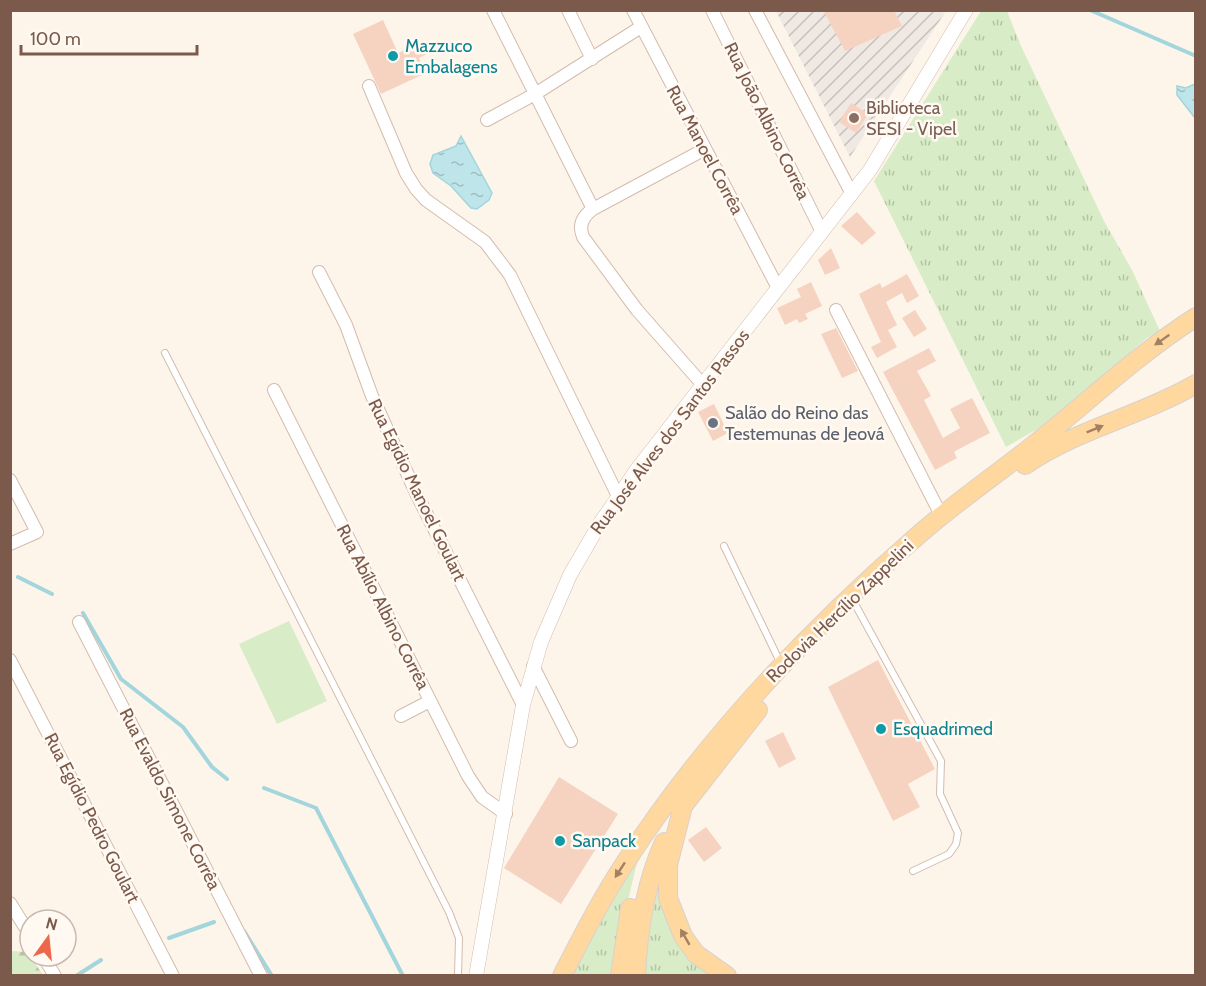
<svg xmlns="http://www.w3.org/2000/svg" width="1206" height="986" font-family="Cabin,sans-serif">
<defs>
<pattern id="industrial-furrows" width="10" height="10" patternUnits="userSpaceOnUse" patternTransform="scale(1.5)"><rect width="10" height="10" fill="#efe8e3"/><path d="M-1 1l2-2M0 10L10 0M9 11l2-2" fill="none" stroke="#c7bfba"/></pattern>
<pattern id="grass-tufts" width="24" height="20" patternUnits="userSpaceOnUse" patternTransform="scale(1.5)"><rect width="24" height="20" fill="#d8edc7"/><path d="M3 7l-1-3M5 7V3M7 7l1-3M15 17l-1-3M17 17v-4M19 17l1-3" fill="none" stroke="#b4c3a4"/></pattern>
<pattern id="forest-firs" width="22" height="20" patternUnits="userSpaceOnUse" patternTransform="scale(1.5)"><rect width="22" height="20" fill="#d8edc7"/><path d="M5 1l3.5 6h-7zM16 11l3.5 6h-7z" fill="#b4c3a4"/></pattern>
<pattern id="water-ripples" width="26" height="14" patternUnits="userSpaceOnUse" patternTransform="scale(1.5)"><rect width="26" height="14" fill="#bde5ea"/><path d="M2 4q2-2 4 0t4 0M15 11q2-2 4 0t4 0" fill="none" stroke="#9fbdc0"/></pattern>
</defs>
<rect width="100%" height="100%" fill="#fef5ea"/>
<!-- industrial -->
<path fill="url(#industrial-furrows)" d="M776 11H946L850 157Z"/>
<!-- grass -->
<path fill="url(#grass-tufts)" d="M981 11H1007L1021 46 1104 221 1132 270 1160 331 1147 338 1041 427 1006 447 874 181Z
M639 854 621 930 614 975 571 976Z
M658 886C670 930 674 948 713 975L643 976 646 929Z"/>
<!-- forest -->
<path fill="url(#forest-firs)" d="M11 951 27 952 43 975H11Z"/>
<!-- pitch -->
<path fill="#d8edc7" d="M289 621 327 701 277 724 239 644Z"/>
<!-- water -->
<path fill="url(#water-ripples)" stroke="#a2d5dc" stroke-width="1.5" d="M1195 84V118L1177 95V86L1186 88Z
M461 136 492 193 489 200 477 209 471 208 451 186 433 173 430 164 433 155 456 146Z"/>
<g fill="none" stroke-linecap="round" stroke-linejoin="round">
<!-- stream -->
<path stroke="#a2d5dc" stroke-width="4" d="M1090 10 1196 56
M18 577 52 594
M83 613 121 679 183 727 212 767 227 779
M264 788 316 808 403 976
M244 931 272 976
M169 938 214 922
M76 976 101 960"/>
</g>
<!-- building -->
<path fill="#f5d3c0" d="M823 10H894L902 26 845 51Z
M383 20 398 53 423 41 429 53 419 58 426 73 381 94 353 34Z
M851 103 868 114 856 133 839 122Z
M857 212 876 233 862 245 841 226Z
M831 248 840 268 825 275 818 260Z
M907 274 919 296 907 303 902 293 886 302 897 325 888 330 897 347 877 358 871 347 881 342 859 294 880 283 882 288Z
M811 282 822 306 805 314 808 319 799 323 797 319 785 325 777 308 801 297 797 289Z
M915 310 927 329 914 337 902 318Z
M836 328 858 371 842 378 821 334Z
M929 348 936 361 917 371 931 396 924 400 943 438 960 428 950 409 972 398 990 433 959 449 954 452 957 458 935 470 883 372Z
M714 404 728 433 713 441 698 412Z
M878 660 935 769 908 784 920 807 893 821 828 687Z
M783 732 796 759 779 768 765 741Z
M559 777 618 814 561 904 504 868Z
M706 827 722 848 704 862 688 840Z"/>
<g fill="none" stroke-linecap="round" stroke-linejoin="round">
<!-- service casing -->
<g stroke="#d2bcae" stroke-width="8">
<path id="service" d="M165 353 449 912 459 938 458 976
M724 546 780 662
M856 606 941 761 940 794 958 833 956 844 949 854 913 871"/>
</g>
<!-- minor casing -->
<g stroke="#d2bcae" stroke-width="14">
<path id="minor" d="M493 10 593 209C583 216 578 225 583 237L637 310 703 385
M568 10 592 59
M633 10 778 288
M712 10 822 232
M755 10 852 194
M369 86 406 173 416 189 426 200 485 242 510 275 618 496
M487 120 535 94 641 27
M593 209 705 149
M319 272 346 325 372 396 417 495 523 705
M836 310 942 517
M274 390 468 776 482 797 506 814
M10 480 37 532 10 544
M79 622 261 976
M10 660 173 976
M533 666 571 741
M401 716 430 701
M10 903 30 935
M43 956 55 976"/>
</g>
<!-- tertiary casing -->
<g stroke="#d2bcae" stroke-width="15">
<path id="tertiary" d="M476 976 523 705 541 642 570 575 599 525 638 468 870 170 966 10"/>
</g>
<!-- primary casing -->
<g stroke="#dad1cd" stroke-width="20">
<path id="primary" d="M1025 465C1077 429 1141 416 1196 384
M562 976C581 938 600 901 623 866 702 743 805 634 915 538 953 504 996 475 1036 443 1089 401 1138 354 1196 317
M620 976 630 908
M636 976C638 930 645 884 664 842
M727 976 696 954 683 936 668 898V865L683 806 758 710"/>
</g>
<!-- service -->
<use href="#service" stroke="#fff" stroke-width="6"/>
<!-- minor -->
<use href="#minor" stroke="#fff" stroke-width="12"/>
<!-- tertiary -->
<use href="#tertiary" stroke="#fff" stroke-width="14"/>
<!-- primary -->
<use href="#primary" stroke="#ffd8a0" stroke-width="18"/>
</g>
<!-- one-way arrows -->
<defs><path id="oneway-solid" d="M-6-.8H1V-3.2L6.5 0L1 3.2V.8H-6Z" transform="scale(1.5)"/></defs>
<g fill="#a38064">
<use href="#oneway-solid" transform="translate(1162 340) rotate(145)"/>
<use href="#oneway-solid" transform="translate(1095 429) rotate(-22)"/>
<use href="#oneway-solid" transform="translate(620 870) rotate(123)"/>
<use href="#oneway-solid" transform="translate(685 937) rotate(-120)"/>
</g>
<!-- markers -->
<g fill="#0f9aa8" stroke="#fff9f2" stroke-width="2">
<circle cx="393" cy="56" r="6"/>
<circle cx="881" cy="729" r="6"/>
<circle cx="560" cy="841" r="6"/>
</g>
<circle fill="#8d6e63" stroke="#fff9f2" stroke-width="2" cx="854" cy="118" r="6"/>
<circle fill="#6b7280" stroke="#fff9f2" stroke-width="2" cx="713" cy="423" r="6"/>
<g text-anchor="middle" stroke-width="5" stroke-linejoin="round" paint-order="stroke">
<!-- culture labels -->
<g font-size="18" fill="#0d838f" stroke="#fff9f2" text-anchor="start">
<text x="405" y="52">Mazzuco<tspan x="405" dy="21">Embalagens</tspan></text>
<text x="893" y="735">Esquadrimed</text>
<text x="572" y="847">Sanpack</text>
</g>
<!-- education labels -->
<g font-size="18" fill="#785e54" stroke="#fff9f2" text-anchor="start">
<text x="866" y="114">Biblioteca<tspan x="866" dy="21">SESI - Vipel</tspan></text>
</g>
<!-- street labels -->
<g font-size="18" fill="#7b5a4b" stroke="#fff9f2">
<text transform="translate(767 121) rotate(64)" y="6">Rua João Albino Corrêa</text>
<text transform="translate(705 150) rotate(62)" y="6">Rua Manoel Corrêa</text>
<text transform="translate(670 432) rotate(-53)" y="6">Rua José Alves dos Santos Passos</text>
<text transform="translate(417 490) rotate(64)" y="6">Rua Egídio Manoel Goulart</text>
<text transform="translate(383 607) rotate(63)" y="6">Rua Abílio Albino Corrêa</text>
<text transform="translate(840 611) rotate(-44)" y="6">Rodovia Hercílio Zappelini</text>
<text transform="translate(170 799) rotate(63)" y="6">Rua Evaldo Simone Corrêa</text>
<text transform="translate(92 818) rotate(63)" y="6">Rua Egídio Pedro Goulart</text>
</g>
<!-- worship labels -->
<g font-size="18" fill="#5b616d" stroke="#fff9f2" text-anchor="start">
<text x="725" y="419">Salão do Reino das<tspan x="725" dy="21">Testemunas de Jeová</tspan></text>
</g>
</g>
<!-- border -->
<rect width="1206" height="986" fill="none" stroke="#7b5a4b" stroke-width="24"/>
<!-- north arrow -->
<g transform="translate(48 938) rotate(15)"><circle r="28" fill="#fff9f2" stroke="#cab9af" stroke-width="1.5"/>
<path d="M0-4.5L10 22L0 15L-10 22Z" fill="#ed684a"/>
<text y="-9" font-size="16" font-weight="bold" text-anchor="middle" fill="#7b5a4b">N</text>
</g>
<!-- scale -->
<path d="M21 45v9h176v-9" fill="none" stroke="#7b5a4b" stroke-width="3"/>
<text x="30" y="45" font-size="18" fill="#7b5a4b" stroke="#fff9f2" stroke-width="4.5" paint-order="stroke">100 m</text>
</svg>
